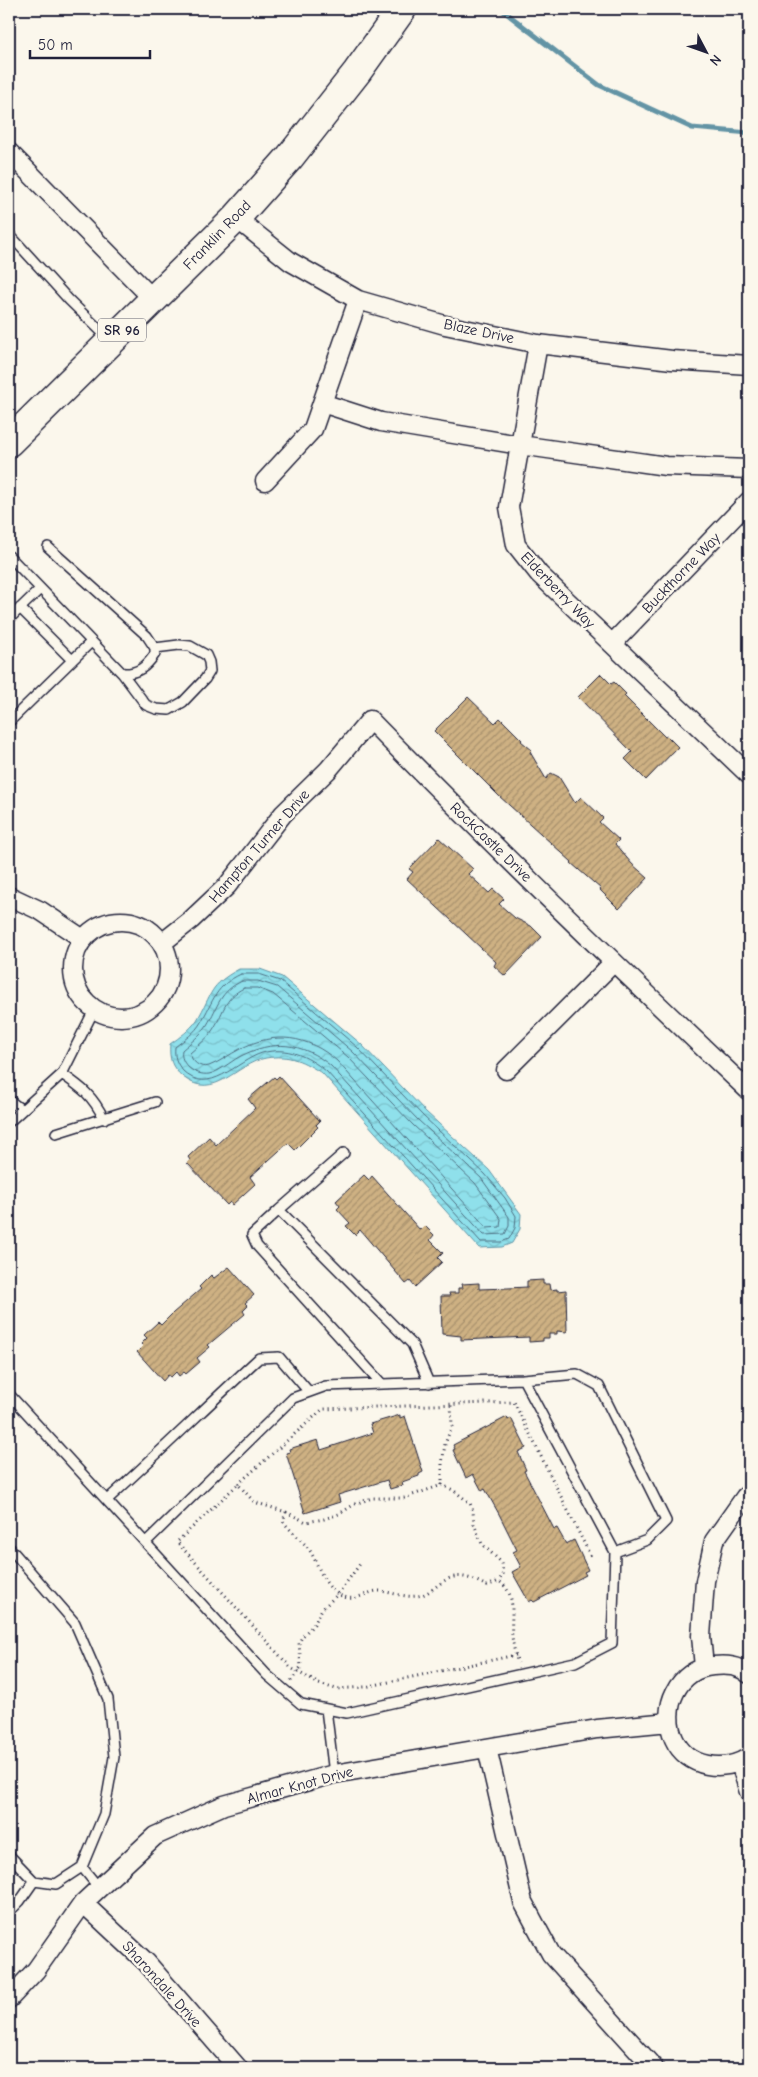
<svg xmlns="http://www.w3.org/2000/svg" width="758" height="2077" font-family="'Comic Neue',sans-serif">
<defs>
<pattern id="water-waves" width="16" height="10" patternUnits="userSpaceOnUse" patternTransform="scale(1.25)"><rect width="16" height="10" fill="#8fe0eb"/><path d="M0 5q4-4 8 0t8 0" fill="none" stroke="#7bc0ca"/></pattern>
<pattern id="building-hatch" width="6" height="6" patternUnits="userSpaceOnUse" patternTransform="scale(1.25)"><rect width="6" height="6" fill="#ceb183"/><path d="M-1 1l2-2M0 6l6-6M5 7l2-2" fill="none" stroke="#a7906c"/></pattern>
</defs>
<rect width="100%" height="100%" fill="#fbf7ec"/>
<filter id="ink" filterUnits="userSpaceOnUse"><feTurbulence type="fractalNoise" baseFrequency=".02" numOctaves="2"/><feDisplacementMap in="SourceGraphic" scale="10" xChannelSelector="R" yChannelSelector="G"/><feConvolveMatrix kernelMatrix="1 2 1 2 8 2 1 2 1" color-interpolation-filters="sRGB"/></filter>
<g filter="url(#ink)">
<!-- water -->
<path fill="url(#water-waves)" stroke="#6394a5" d="M239 969H260L282 977 361 1044 426 1112 489 1170 521 1214 520 1229 512 1243 502 1247 479 1248 323 1074C303 1061 290 1054 266 1058 236 1063 215 1102 183 1077 171 1067 169 1059 170 1044 180 1037 190 1030 197 1020 213 993 208 986 239 969Z"/>
<g fill="none" stroke-linecap="round" stroke-linejoin="round">
<!-- shore -->
<path stroke="#4e6e81" stroke-width="1" d="M241 974H259L280 981 357 1047 423 1116 485 1174 505 1198 516 1216 515 1228 509 1239 501 1242H481L326 1071C307 1056 287 1046 262 1053 236 1061 209 1097 183 1071 176 1063 174 1056 175 1047 185 1039 195 1033 201 1022 214 1000 215 986 241 974Z
M242 981H258L277 987 353 1052 418 1120 481 1178 509 1217V1226L505 1234 484 1235 331 1066C302 1042 273 1039 239 1057 230 1062 219 1072 209 1074 195 1076 179 1064 182 1050 191 1042 200 1036 207 1025 219 1005 219 992 242 981Z
M244 988H257L273 994 348 1057 413 1125 475 1183 501 1219 500 1227 487 1228 337 1061C308 1035 274 1031 240 1049 230 1054 220 1062 209 1066 200 1069 191 1061 190 1053 198 1046 206 1040 212 1031 224 1014 223 998 244 988Z"/>
<!-- stream -->
<path stroke="#6394a5" stroke-width="5" d="M501 9 599 85 692 128 749 133"/>
</g>
<!-- building -->
<path fill="url(#building-hatch)" stroke="#22223b" d="M601 674 611 684 614 682 626 694 624 696 665 737 667 736 678 747 646 780 625 759 632 752 578 697Z
M468 697 495 723 500 718 522 740 521 741 532 750 530 752 546 779 551 773 559 777 575 803 581 797 603 818 599 822 619 840 615 844 632 864 648 878 619 909 600 890 601 889 571 863 572 862 499 796 434 731Z
M439 838 473 869 468 874 489 893 493 889 504 899 499 904 515 918 531 926 542 937 505 976 494 966 496 962 407 879 413 872 409 869Z
M279 1076 320 1121 316 1125 318 1127 295 1150 288 1143 250 1177 255 1184 232 1205 230 1202 227 1205 187 1163 190 1160 188 1157 209 1137 216 1145 255 1108 248 1099 274 1077 276 1079Z
M364 1175 369 1180 372 1176 420 1230 425 1226 434 1235 430 1240 443 1253 438 1258 442 1262 415 1287 410 1281 406 1284 360 1230 355 1235 346 1226 350 1223 337 1209 340 1206 336 1201Z
M229 1267 254 1295 245 1303 248 1306 243 1311 245 1314 208 1345 210 1347 197 1358 200 1362 186 1374 184 1372 179 1376 176 1372 171 1377 168 1375 163 1381 137 1352 143 1346 141 1344 147 1338 144 1335 158 1322 161 1325 173 1313 201 1289 199 1287 211 1275 214 1278Z
M543 1280V1284H549L550 1290 557 1289V1291L566 1290 567 1332 557 1331V1334H549V1338H543V1341L529 1342V1337L461 1340V1336L442 1334 441 1296H450L449 1293H458V1288H463L462 1284 479 1283V1289L508 1288 527 1287V1281Z
M400 1415V1418L405 1416 423 1472 419 1474V1476L402 1482 403 1485 390 1489 387 1480 338 1495 340 1502 305 1513 286 1453 290 1452 289 1449 318 1440 321 1450 373 1433 370 1424Z
M507 1417 508 1420 511 1418 526 1448 518 1452 526 1470 524 1471 537 1496 554 1529 557 1528 566 1544 574 1540 588 1570 584 1572 586 1575 534 1602 532 1600 529 1602 512 1572 521 1567 513 1552 517 1550 499 1514 485 1489 482 1491 473 1474 466 1478 453 1450 455 1449 453 1445Z"/>
<g fill="none" stroke-linecap="round" stroke-linejoin="round">
<!-- service casing -->
<g stroke="#22223b" stroke-width="12">
<path id="service" d="M9 234 69 300 109 339
M9 556 122 673C138 674 146 667 155 654V648L147 636 48 547
M20 608 72 660
M9 619 40 589
M122 673 146 705 156 709 169 710 183 702 205 679 210 671 209 662 206 655 190 646 179 645 155 648
M9 722 91 642
M62 1074C82 1088 93 1096 104 1119
M9 1100 22 1110
M9 1122 62 1074 94 1010
M56 1133 155 1102
M344 1153 279 1210 412 1344 429 1383
M279 1210 252 1235 257 1246 382 1384
M523 1379 577 1374 599 1386 666 1521 647 1540 615 1552
M9 1394 267 1675 301 1704 347 1713 575 1662 612 1643 615 1552 523 1379 326 1386 293 1398 146 1542
M107 1500C159 1453 208 1405 259 1358L279 1357 309 1392
M9 1547 75 1623 108 1699 114 1757 104 1814 82 1867
M326 1709 334 1774
M9 1855 34 1881 56 1884 82 1867 99 1888
M9 1912 20 1901 34 1881"/>
</g>
<!-- minor casing -->
<g stroke="#22223b" stroke-width="21">
<path id="minor" d="M9 152 153 299
M236 218 291 262 358 300 445 325 538 344 672 360 749 365
M538 344 509 507 516 545 539 574 749 775
M322 403 381 422 520 445 666 466 749 469
M265 481 313 429 358 300
M612 644 749 501
M9 896 41 911 83 939
M73 969a48 48 0 1 1 96 0a48 48 0 1 1-96 0Z
M162 943 191 920 227 886 283 814 328 770 370 720C494 847 621 970 749 1091
M506 1070 613 963
M704 1667 701 1636 705 1581 714 1541 745 1497 749 1494
M749 1674C738 1665 727 1665 713 1666 678 1669 660 1708 674 1739 687 1768 724 1773 749 1757
M487 1748 523 1902 551 1954 654 2068
M740 1763 749 1792
M83 1903 146 1962 238 2068
M9 1999 36 1970 83 1903 155 1836 224 1805 334 1774 597 1729 669 1722"/>
</g>
<!-- primary casing -->
<g stroke="#22223b" stroke-width="31">
<path id="primary" d="M9 442 236 218 290 157 357 72 402 9"/>
</g>
<!-- path -->
<path stroke="#22223b" stroke-width="3" stroke-dasharray="1 4" stroke-linecap="butt" d="M238 1484 323 1409 514 1402 591 1557
M442 1485V1464L445 1444 452 1426 451 1404
M286 1512 306 1522 324 1519 339 1514 355 1504 372 1498H404L442 1485 453 1490 470 1503 473 1511 474 1524 482 1544 502 1563 503 1574 499 1581
M516 1655 365 1687 336 1689 319 1684 291 1668 177 1542 238 1484 254 1502 286 1512 283 1521C290 1531 301 1539 309 1549 320 1566 324 1593 348 1598 359 1600 369 1590 381 1591 394 1593 409 1599 422 1595 430 1592 435 1587 441 1583 457 1571 471 1578 487 1586L499 1581C518 1595 510 1615 512 1636 513 1645 515 1655 518 1663
M291 1681 301 1667 299 1643 302 1637 314 1624 322 1609 338 1594 360 1564"/>
<!-- service -->
<use href="#service" stroke="#fbf7ec" stroke-width="9"/>
<!-- minor -->
<use href="#minor" stroke="#fbf7ec" stroke-width="18"/>
<!-- primary -->
<use href="#primary" stroke="#fbf7ec" stroke-width="28"/>
</g>
</g>
<g text-anchor="middle" stroke-width="5" stroke-linejoin="round" paint-order="stroke">
<!-- shield labels -->
<rect fill="#fbf7ec" stroke="#636270" stroke-width="1" x="98" y="318.5" width="48" height="23" rx="4"/>
<g font-size="14" font-weight="bold" fill="#22223b">
<text x="122" y="335">SR 96</text>
</g>
<!-- street labels -->
<g font-size="15" fill="#22223b" stroke="#fbf7ec">
<text transform="translate(217 235) rotate(-46)" y="5">Franklin Road</text>
<text transform="translate(479 331) rotate(12)" y="5">Blaze Drive</text>
<text transform="translate(681 573) rotate(-46)" y="5">Buckthorne Way</text>
<text transform="translate(558 590) rotate(46)" y="5">Elderberry Way</text>
<text transform="translate(491 842) rotate(44)" y="5">RockCastle Drive</text>
<text transform="translate(259 846) rotate(-49)" y="5">Hampton Turner Drive</text>
<text transform="translate(300 1785) rotate(-15)" y="5">Almar Knot Drive</text>
<text transform="translate(162 1984) rotate(48)" y="5">Sharondale Drive</text>
</g>
</g>
<!-- margin -->
<rect width="758" height="2077" fill="none" stroke="#fbf7ec" stroke-width="30"/>
<rect x="15" y="15" width="728" height="2047" fill="none" stroke="#22223b" stroke-width="2" filter="url(#ink)"/>
<!-- north arrow -->
<g transform="translate(706 52) rotate(131)" stroke="#fbf7ec" stroke-width="4" paint-order="stroke">
<path d="M0-4L9 19L0 12L-9 19Z" fill="#22223b"/>
<text y="-8" font-size="14" font-weight="bold" text-anchor="middle" fill="#22223b">N</text>
</g>
<!-- scale -->
<path d="M30 50v8h120v-8" fill="none" stroke="#22223b" stroke-width="2.5"/>
<text x="38" y="50" font-size="15" fill="#22223b" stroke="#fbf7ec" stroke-width="4" paint-order="stroke">50 m</text>
</svg>
